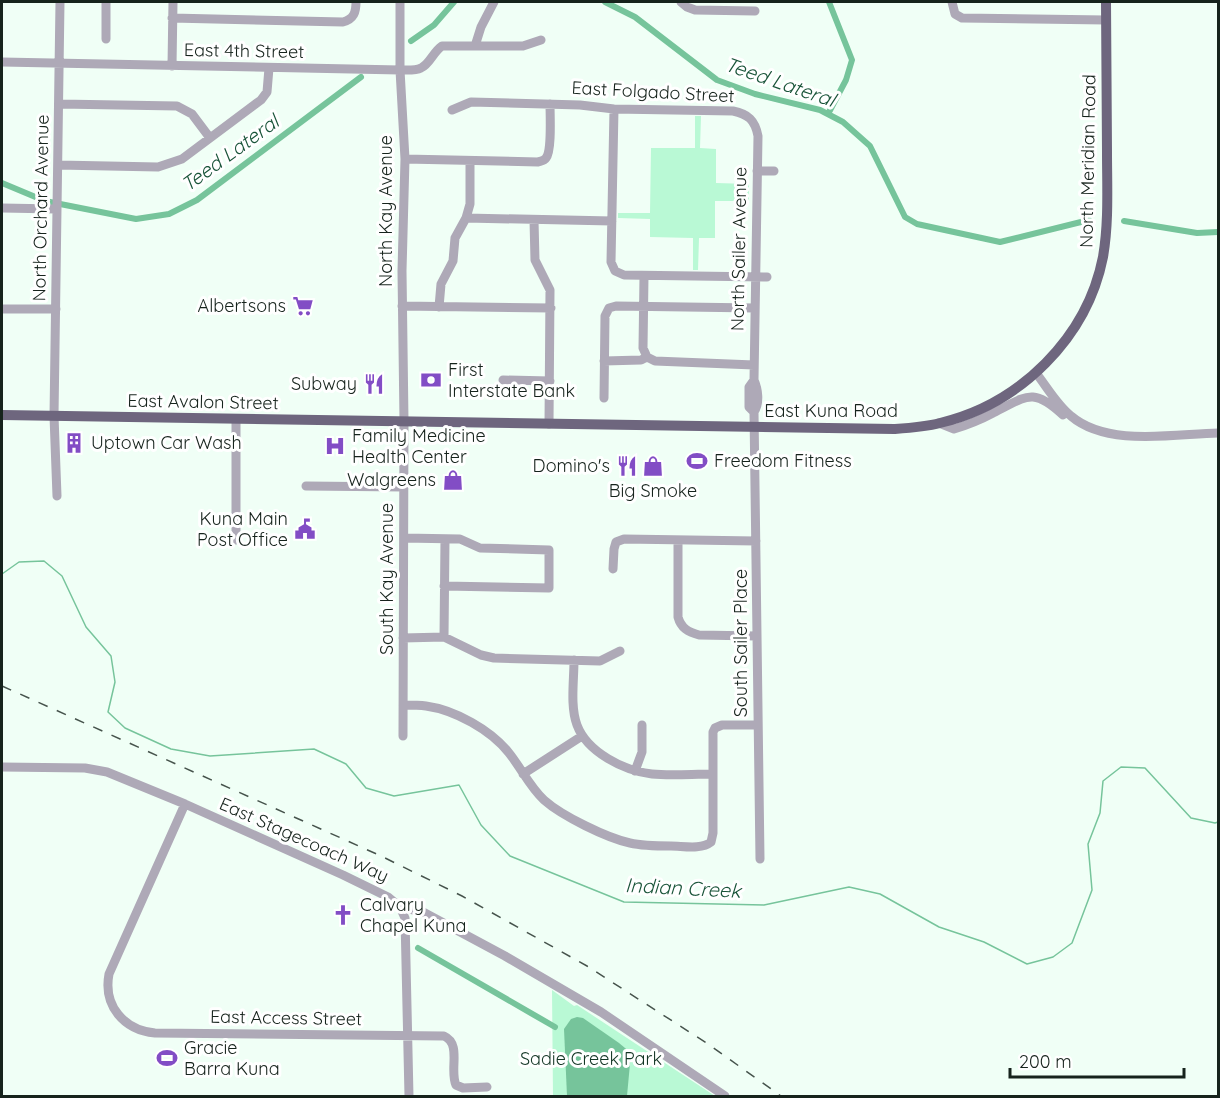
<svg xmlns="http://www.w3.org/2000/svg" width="1220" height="1098" font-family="Quicksand,sans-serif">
<rect width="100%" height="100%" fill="#f0fff6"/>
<!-- green -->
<path fill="#b9f9d5" d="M695 116H701L700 148 716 149V183L749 184V201H715V238H699L698 270H693V238L650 237V219L618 218V213H650L651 148H695Z
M552 990 574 1006 577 1005 715 1096H553Z"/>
<!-- water -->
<path fill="#76c49b" d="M577 1017 583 1018 619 1043 631 1053 627 1096H567L564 1029 571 1019Z"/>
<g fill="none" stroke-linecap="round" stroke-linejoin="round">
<!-- stream -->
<path stroke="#76c49b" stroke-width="1.5" d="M2 574 19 562 44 561 62 576 86 627 111 656 115 682 108 712 125 728 171 749 210 756 314 749 346 764 366 788 394 796 459 785 481 825 510 856 624 902 764 905 849 887 880 894 939 927 984 942 1027 964 1053 957 1072 943 1092 890 1088 844 1100 813 1103 781 1121 767 1145 768 1191 818 1215 823 1218 822"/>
<!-- canal -->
<path stroke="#76c49b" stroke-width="6" d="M605 2 635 17 717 80 755 94 820 110 843 122 870 146 905 217 917 224 1000 242 1089 220
M411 41 434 25 454 2
M828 114 846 80 852 60 829 2
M2 183 45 201 136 219 169 214 197 200 361 77
M1124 221 1197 233 1218 232
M418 948 555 1027"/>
<!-- minor -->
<path stroke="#aea9b7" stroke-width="9" d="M400 2V70L405 159 402 271 404 421 403 736
M681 2 687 7 695 10 755 11
M952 2 955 14 962 18 1106 20
M172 18 343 22C354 19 356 12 356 2
M106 39V2
M475 46 481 27 494 2
M2 62 400 70C406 70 415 71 421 68 430 64 433 52 442 46H523L541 40
M172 66 173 2
M60 104 177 106 192 114 210 138
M614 109 611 262 615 271 624 275 767 277
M452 110 471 102 580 105 614 109 733 111C748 114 755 120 758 136L754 380
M405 159 538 162C541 161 544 161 546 158 552 151 550 115 550 104
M58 165 158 167 182 159 261 100 267 92 269 68
M757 171H774
M2 208 56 209
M466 218 612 221
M534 220 535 260 550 290 549 424
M644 276 643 348 647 357
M402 306 551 308
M439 307 441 284 453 261 455 238 466 218 470 204V161
M2 309H56
M647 357 655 361 754 365
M604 361 641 360 647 357
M1036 373C1047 387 1057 405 1071 416 1107 447 1174 434 1218 433
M503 380 550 381
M604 398 605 316 609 308 616 306 755 308
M754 412 749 407V387L754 380C758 389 760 403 754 412L760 859
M236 419V540
M939 423 954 429C967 425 980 420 993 413 1026 397 1032 386 1063 415
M306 486 404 487
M57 496 54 416 60 2
M404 538 460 539 480 548 549 550V588L444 586
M678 540V617C681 628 688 632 699 635L756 636
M613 569 614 549 616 542 624 539 756 541
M444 637 445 539
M403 638 444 637 481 655 494 658 600 661 620 651
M574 660C574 681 570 706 577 725 587 752 624 771 652 774 671 776 692 774 712 774
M403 705C411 705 419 705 426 706 455 710 491 730 509 753 521 768 530 787 544 800 562 816 607 838 630 843 643 846 657 846 671 846 683 846 701 850 711 842L713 833V732L715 728 722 725H758
M2 767 85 768 107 772 185 804 343 875 388 897 400 907 423 912 505 956 601 1012 725 1096
M635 771 642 752V725
M523 774 582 736
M185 804 109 974C103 1006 124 1030 155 1033L444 1036C462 1044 449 1070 456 1085L463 1088 487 1087
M400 907 405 918 409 1096"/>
<!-- major -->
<path stroke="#6e667e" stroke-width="10" d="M2 415 894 429C909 428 925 427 940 423 1020 404 1087 338 1103 257 1109 222 1107 187 1107 152 1107 102 1106 52 1106 2"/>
<!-- rail -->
<path stroke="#46534c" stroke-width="1.5" stroke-dasharray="10 10" stroke-linecap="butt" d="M2 686 381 856 462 896 587 966 708 1044 781 1096"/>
</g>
<!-- icons -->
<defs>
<g id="supermarket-bare" transform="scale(1.62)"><path d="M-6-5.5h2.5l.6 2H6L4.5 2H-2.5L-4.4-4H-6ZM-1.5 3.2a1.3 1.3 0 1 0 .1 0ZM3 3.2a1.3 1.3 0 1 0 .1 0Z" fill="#824dc5" stroke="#fff" stroke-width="2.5" paint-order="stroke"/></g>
<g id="bank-bare" transform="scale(1.62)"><path d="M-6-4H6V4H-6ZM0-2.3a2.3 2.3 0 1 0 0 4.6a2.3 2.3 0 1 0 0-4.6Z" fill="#824dc5" stroke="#fff" stroke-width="2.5" paint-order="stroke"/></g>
<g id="restaurant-bare" transform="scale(1.62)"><path d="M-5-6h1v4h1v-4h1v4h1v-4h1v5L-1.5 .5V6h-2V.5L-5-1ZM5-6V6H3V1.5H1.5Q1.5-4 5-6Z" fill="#824dc5" stroke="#fff" stroke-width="2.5" paint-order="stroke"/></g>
<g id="building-bare" transform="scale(1.62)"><path d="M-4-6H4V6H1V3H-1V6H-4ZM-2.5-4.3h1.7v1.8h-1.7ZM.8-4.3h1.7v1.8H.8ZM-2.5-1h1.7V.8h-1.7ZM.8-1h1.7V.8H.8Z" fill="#824dc5" stroke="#fff" stroke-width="2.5" paint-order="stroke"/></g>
<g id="hospital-bare" transform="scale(1.62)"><path d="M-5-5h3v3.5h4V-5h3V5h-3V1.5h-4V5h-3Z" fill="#824dc5" stroke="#fff" stroke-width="2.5" paint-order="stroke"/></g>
<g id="stadium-bare" transform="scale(1.62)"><path d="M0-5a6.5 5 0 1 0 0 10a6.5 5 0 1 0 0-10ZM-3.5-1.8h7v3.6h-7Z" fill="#824dc5" stroke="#fff" stroke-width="2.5" paint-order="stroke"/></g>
<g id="shop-bare" transform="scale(1.62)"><path d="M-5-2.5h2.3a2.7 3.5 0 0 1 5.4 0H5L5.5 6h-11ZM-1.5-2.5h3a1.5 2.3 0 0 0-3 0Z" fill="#824dc5" stroke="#fff" stroke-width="2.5" paint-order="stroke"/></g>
<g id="civic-bare" transform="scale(1.62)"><path d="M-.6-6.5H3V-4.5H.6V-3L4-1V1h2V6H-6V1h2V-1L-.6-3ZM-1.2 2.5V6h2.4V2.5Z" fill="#824dc5" stroke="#fff" stroke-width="2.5" paint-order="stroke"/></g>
<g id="church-bare" transform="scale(1.62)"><path d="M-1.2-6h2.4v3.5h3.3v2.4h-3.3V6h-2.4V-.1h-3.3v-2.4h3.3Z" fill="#824dc5" stroke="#fff" stroke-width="2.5" paint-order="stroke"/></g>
</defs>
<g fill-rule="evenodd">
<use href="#supermarket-bare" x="303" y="306"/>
<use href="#bank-bare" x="431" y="380"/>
<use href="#restaurant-bare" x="374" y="384"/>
<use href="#building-bare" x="74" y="443"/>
<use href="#hospital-bare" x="335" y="446"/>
<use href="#stadium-bare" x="697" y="461"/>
<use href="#restaurant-bare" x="627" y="466"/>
<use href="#shop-bare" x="653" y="466"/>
<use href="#shop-bare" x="453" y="480"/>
<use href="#civic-bare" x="305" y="529"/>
<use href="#church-bare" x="343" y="915"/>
<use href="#stadium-bare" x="167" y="1058"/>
</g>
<g text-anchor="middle" stroke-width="6" stroke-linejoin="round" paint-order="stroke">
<!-- street labels -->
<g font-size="18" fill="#16231c" stroke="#fff">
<text transform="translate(244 51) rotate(1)" y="6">East 4th Street</text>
<text transform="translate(653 92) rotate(3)" y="6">East Folgado Street</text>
<text transform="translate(1088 161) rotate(-89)" y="6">North Meridian Road</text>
<text transform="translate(41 208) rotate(-89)" y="6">North Orchard Avenue</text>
<text transform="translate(386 211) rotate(-90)" y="6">North Kay Avenue</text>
<text transform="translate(739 249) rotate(-89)" y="6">North Sailer Avenue</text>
<text transform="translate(203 402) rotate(1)" y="6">East Avalon Street</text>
<text x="831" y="417">East Kuna Road</text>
<text transform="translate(387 579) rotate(-90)" y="6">South Kay Avenue</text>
<text transform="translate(741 643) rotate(-90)" y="6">South Sailer Place</text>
<text transform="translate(304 840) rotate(24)" y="6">East Stagecoach Way</text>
<text transform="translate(286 1018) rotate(1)" y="6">East Access Street</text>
</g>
<!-- poi labels -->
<g font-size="18" fill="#16231c" stroke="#fff" text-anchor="start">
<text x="286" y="312" text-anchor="end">Albertsons</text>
<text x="448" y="376">First<tspan x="448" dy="21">Interstate Bank</tspan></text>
<text x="357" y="390" text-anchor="end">Subway</text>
<text x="352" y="442">Family Medicine<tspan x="352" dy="21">Health Center</tspan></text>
<text x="91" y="449">Uptown Car Wash</text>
<text x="714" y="467">Freedom Fitness</text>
<text x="610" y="472" text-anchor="end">Domino's</text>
<text x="436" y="486" text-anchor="end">Walgreens</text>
<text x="653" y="497" text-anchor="middle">Big Smoke</text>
<text x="288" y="525" text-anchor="end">Kuna Main<tspan x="288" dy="21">Post Office</tspan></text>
<text x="360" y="911">Calvary<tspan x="360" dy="21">Chapel Kuna</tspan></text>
<text x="184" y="1054">Gracie<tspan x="184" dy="21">Barra Kuna</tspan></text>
</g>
<!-- park labels -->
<g font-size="18" fill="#123524" stroke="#fff">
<text x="591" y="1065">Sadie Creek Park</text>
</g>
<!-- water labels -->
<g font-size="20" font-style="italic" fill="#195439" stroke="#fff">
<text transform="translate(780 82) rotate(19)" y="7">Teed Lateral</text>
<text transform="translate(230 153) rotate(-36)" y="7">Teed Lateral</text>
<text transform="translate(683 888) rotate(3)" y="7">Indian Creek</text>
</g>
</g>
<!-- border -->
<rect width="1220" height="1098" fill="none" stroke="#16231c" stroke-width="6"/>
<!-- scale -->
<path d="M1010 1068v9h174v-9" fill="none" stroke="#16231c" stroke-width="3"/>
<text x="1019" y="1068" font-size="18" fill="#16231c" stroke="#ffffff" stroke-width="4.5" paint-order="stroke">200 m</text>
</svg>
